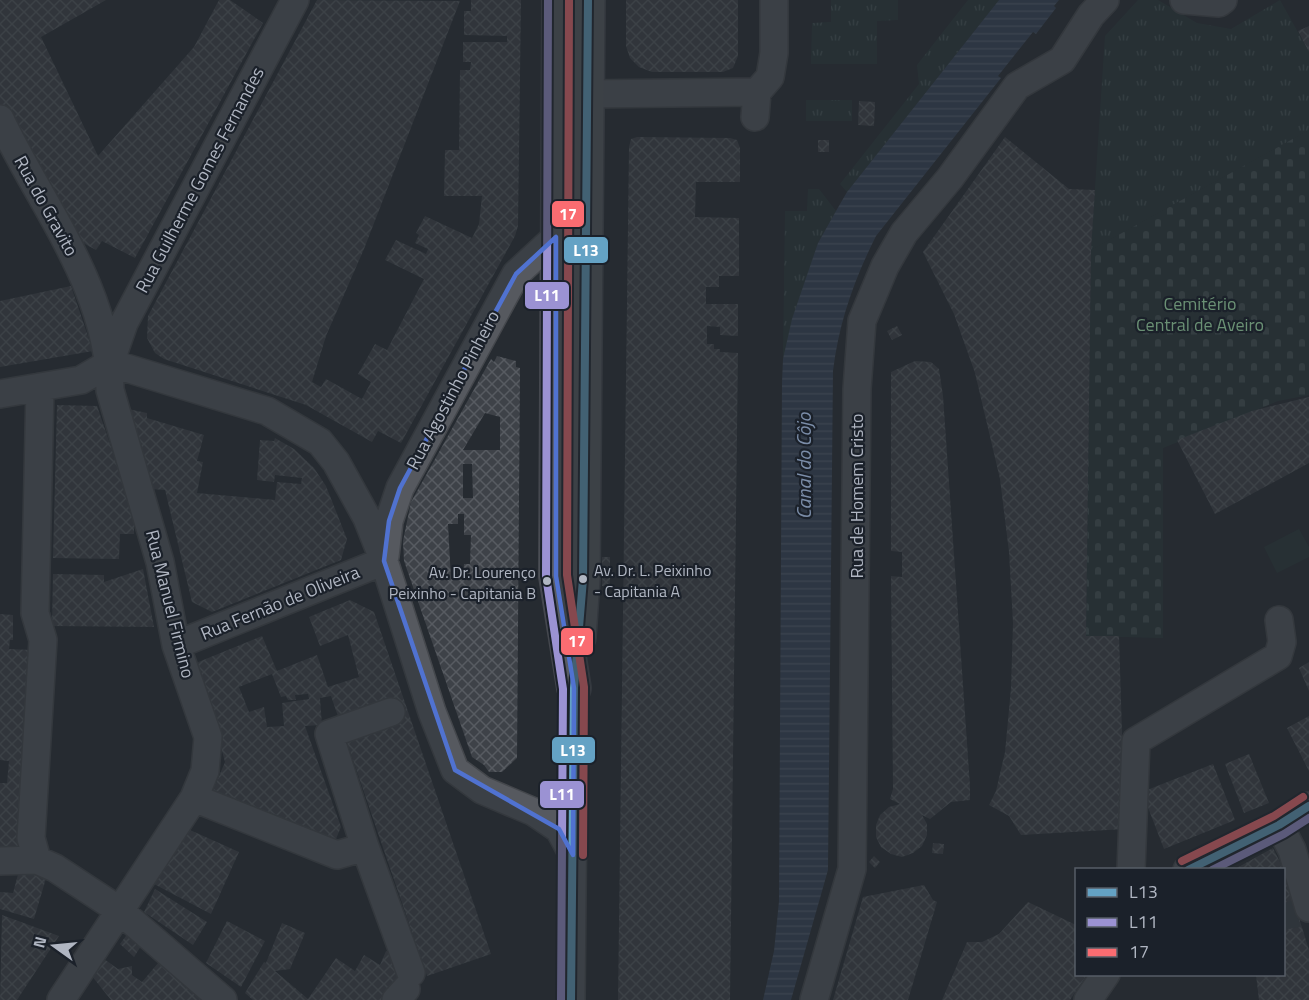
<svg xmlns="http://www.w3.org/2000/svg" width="1309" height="1000" font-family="'Titillium Web',sans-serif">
<defs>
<pattern id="grass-tufts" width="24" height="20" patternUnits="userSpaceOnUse" patternTransform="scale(1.5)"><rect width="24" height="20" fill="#283739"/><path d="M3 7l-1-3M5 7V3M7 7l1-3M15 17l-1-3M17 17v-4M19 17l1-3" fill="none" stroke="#455254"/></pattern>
<pattern id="cemetery-stones" width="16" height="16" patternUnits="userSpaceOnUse" patternTransform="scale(1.5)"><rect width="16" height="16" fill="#283739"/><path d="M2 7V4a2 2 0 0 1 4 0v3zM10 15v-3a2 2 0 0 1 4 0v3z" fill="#455254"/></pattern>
<pattern id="water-rules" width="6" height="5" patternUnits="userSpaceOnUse" patternTransform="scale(1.5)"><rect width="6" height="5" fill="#374459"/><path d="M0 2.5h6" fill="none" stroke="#515d6f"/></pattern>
<pattern id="building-cross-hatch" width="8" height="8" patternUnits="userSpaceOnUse" patternTransform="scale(1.5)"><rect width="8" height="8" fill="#3e4248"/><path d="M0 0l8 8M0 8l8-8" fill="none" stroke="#575b61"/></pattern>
</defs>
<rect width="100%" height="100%" fill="#262b31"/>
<!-- grass -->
<path fill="url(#grass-tufts)" d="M831 0H898V20L877 21V64H811L812 23 831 22Z
M968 0H999L847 192 840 184 919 84 917 65Z
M1138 0H1158L1197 23 1231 29 1280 0 1309 52V130L1091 250 1105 36Z
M806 100H852V121H806Z
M808 189H819L836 211 818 243 783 359 785 211H807Z"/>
<!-- cemetery -->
<path fill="url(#cemetery-stones)" d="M1309 130V395L1278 401 1163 448V638L1086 636 1091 250Z"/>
<!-- park -->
<path fill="#283739" d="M1299 529 1309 547V557L1277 573 1264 547Z"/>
<!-- water -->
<path fill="url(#water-rules)" d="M999 0H1059L1054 6 1056 8 1036 34 1033 32 998 76 1001 78 876 236C854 280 839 322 833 371L828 870 791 1000H763L774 951 779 901 782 382 783 359 792 319 818 243 836 211 847 192Z"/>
<!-- building -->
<path fill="url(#building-cross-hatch)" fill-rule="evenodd" d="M0 0H106L41 37 98 156 194 47 219 0H230L263 23 135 258 102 241 96 250 70 236 0 104Z
M317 0 460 1 364 249 326 336 312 382 321 387 326 379 362 399 371 382 358 374 375 344 387 350 424 279 385 260 396 240 426 254 428 249 415 243 419 235 416 233 425 216 472 238 479 224 482 196H444L445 150H459L460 70H470L471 62H463V42H507V36L464 35V11H471V0H521L518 226 515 236 401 443 378 431 372 442 306 405 164 359 155 353 147 338 148 316Z
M626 0H738V56L733 68 723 72H652L639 67 630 58 626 46Z
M1309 26V52L1298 31Z
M859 101 875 102 874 126 858 125Z
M637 137 730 138 737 140 740 148V182H696L695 217 739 218V276H719V287H706V304H738V336L720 335V327L707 326V344H714V349H720V352L738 353 730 1000H618L629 147 631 139Z
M1005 137 1069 189 1095 190 1091 250 1086 636H1119L1125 829 1021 835 1009 816 989 805 996 791 1005 752 1011 688 1013 623 1009 552 1000 479 975 373 954 314 923 252Z
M818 140H829V152H818Z
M71 286 93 351 0 367V301Z
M897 326 902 335 892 340 887 331Z
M497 356 516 361V367L520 368 517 758 502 772H489L484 765 472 757 404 561 403 541 411 502 491 359 494 362ZM485 413 500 417V450H463ZM463 464H472L473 498H463ZM458 514H464V535H471L470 564H464L463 577 451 579 448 524H458Z
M915 361 931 362 939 369 943 396 970 786V800L951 802 930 819 922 815 927 824V835L922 846 913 853 902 857 891 854 881 847 876 837V825L880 815 889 807 900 804 890 799 893 789 891 576 902 577V552L891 551V372Z
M1309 397V463L1215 514 1177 440 1252 411Z
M57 405 97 406 134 513V534H120L119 559 53 558Z
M128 409 147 413V418L204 435 197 461 203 462 197 493 275 500 277 482 301 484 302 478 275 475 274 482 257 480 260 440 274 441 275 438 294 449 314 468 326 486 347 539 341 560 212 612 192 602 165 490 151 489Z
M602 557H610V586H602Z
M143 569 154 627 52 626 53 574 104 575V582Z
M350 600 374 612 491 954 427 976 331 696 320 698 322 725 305 726 341 827 333 846 211 795 225 762 216 729 191 665 262 636 277 671 317 655 328 687 359 677 348 635 320 646 309 617ZM272 674 281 697 286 696 288 700H296L295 695 308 694 309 699 282 703 284 726 267 727 264 707 249 712 239 687Z
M0 614 13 615V640H10L9 649 32 650 20 855 0 856V783H7L9 761 0 760Z
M1309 662V691L1299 668Z
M1309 716V771L1287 728Z
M1249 754 1269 803 1244 813 1225 764Z
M1213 764 1235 820 1164 849 1142 792Z
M190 830 239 852 211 914 154 884 165 863Z
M933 843 944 844 943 854 932 853Z
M1273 848 1284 870 1309 950V1000H1259L1256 975H1284V870H1233Z
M874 856 880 862 875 868 869 862Z
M20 867 47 875 34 919 0 909V892L13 893Z
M924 885 933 900 937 902 908 1000H833L863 897Z
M155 889 207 922 193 945 144 912Z
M1028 902 1076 925V974L1087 975 1070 1000H942L967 942H982L999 934Z
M2 915 59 936 17 1000H0Z
M227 921 265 941 241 987 206 963Z
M282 923 305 933 290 969 275 971 308 999 336 958 355 971 364 955 380 965 386 951 404 966 387 1000H253L245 993 264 962 266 963Z
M131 929 145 940 134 957 120 944Z
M164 956 207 1000H111L91 975 104 959 118 969 132 966V975L142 982Z"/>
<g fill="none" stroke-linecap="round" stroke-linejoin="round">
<!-- minor-tunnel -->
<path stroke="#3b4047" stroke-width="27" stroke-dasharray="27 14" stroke-linecap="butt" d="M1284 916 1298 914"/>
<!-- minor casing -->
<g stroke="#44474c" stroke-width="30">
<path id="minor" d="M1184 0 1219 3 1223 0
M757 92 770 77 774 53V0
M588 94 757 92
M755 117 757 92
M0 119C41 206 110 289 110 390L160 562 176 645 208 737 205 771 194 798 61 1000
M110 363 267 411 320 442 336 462 367 518 384 561 432 712 455 770 482 790 534 812 559 829 573 855
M110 363 124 323 295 0
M0 394 81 380 110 363
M385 556 389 521 400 488 516 274 556 237
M176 645 384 561
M194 798 337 855 365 847 329 734 391 712
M1279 825 1292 850 1309 908
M365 847 411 973
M37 860 31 838 43 640 35 613 40 387
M0 861 37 860 55 868 119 910 223 1000
M1131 870 1136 741 1278 656 1282 642 1279 620
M1187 870 1279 825 1309 806
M396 1000 406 989
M571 1000 574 688
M814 1000 852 869 857 389 862 321 885 266 904 233 950 178 1017 86 1062 60 1091 15 1105 0
M1088 1000 1106 974"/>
</g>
<!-- major casing -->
<g stroke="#44474e" stroke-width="36">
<path id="major" d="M559 0 556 576 574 688
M579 637 583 579 588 0"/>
</g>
<!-- minor -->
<use href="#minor" stroke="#56595f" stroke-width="27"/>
<!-- major -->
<use href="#major" stroke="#585b61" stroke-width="33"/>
<!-- bus-1 casing -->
<g stroke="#1b212a" stroke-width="12">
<path id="bus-1" d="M1188 870 1279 825 1309 806
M571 1000 574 688 583 579 588 0"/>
</g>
<!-- bus-2 casing -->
<g stroke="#1b212a" stroke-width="12">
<path id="bus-2" d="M548 0 546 576 563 689 561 1000
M1212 870 1284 834 1309 818"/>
</g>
<!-- bus-3 casing -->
<g stroke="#1b212a" stroke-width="12">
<path id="bus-3" d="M569 0 567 575 584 687 583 855
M1182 861 1274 816 1303 797"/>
</g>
<!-- bus-1 -->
<use href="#bus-1" stroke="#64a2c4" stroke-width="8"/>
<!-- bus-2 -->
<use href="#bus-2" stroke="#9b92d3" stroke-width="8"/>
<!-- bus-3 -->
<use href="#bus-3" stroke="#fa6c71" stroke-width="8"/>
</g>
<!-- marked area -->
<path d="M0 0H1309V1000H0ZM556 237V576L574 688 573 855 559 829 455 770 384 561 389 521 400 488 516 274Z" fill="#262b31" fill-opacity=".55" fill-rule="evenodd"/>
<path fill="none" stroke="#5072d0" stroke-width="4.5" stroke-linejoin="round" d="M556 237V576L574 688 573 855 559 829 455 770 384 561 389 521 400 488 516 274Z"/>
<!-- markers -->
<g fill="#b0b6c2" stroke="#1b212a" stroke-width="2">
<circle cx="583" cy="579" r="5"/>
<circle cx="547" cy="581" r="5"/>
</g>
<g text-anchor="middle" stroke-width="4.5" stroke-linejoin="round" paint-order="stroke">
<!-- bus labels -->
<g font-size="16" fill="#b0b6c2" stroke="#1b212a" text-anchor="start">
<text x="594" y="576">Av. Dr. L. Peixinho<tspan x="594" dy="21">- Capitania A</tspan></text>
<text x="536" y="578" text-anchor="end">Av. Dr. Lourenço<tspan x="536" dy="21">Peixinho - Capitania B</tspan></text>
</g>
<!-- street labels -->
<g font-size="18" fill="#b0b6c2" stroke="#1b212a">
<text transform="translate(200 180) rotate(-62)" y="6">Rua Guilherme Gomes Fernandes</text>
<text transform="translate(46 206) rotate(61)" y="6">Rua do Gravito</text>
<text transform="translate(453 390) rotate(-62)" y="6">Rua Agostinho Pinheiro</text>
<text transform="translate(857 496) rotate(-90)" y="6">Rua de Homem Cristo</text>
<text transform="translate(280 603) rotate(-22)" y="6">Rua Fernão de Oliveira</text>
<text transform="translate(170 604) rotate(76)" y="6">Rua Manuel Firmino</text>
</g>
<!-- park labels -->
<g font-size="18" fill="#6a9074" stroke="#1b212a">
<text x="1200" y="310">Cemitério<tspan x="1200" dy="21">Central de Aveiro</tspan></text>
</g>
<!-- water labels -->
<g font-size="20" font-style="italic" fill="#7b8da8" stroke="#1b212a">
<text transform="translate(804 466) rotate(-90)" y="7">Canal do Côjo</text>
</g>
</g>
<g stroke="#1b212a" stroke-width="2">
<rect x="551" y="200" width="34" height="28" rx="6" fill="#fa6c71"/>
<rect x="563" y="236" width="46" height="28" rx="6" fill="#64a2c4"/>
<rect x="524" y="281" width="46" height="29" rx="6" fill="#9b92d3"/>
<rect x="560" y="627" width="34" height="29" rx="6" fill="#fa6c71"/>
<rect x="551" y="736" width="45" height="28" rx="6" fill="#64a2c4"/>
<rect x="539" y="780" width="46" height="29" rx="6" fill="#9b92d3"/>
</g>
<g font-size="16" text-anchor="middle" font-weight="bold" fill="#fff">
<text x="568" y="220">17</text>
<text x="586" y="256">L13</text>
<text x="547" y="301">L11</text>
<text x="577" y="647">17</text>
<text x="573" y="756">L13</text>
<text x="562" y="800">L11</text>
</g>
<!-- legend -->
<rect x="1075" y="868" width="210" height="108" fill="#1b212a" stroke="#575d67" stroke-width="1.5"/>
<rect x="1087" y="888" width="30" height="9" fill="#64a2c4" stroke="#575d67" stroke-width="1.5"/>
<text x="1129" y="898" font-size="18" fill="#b0b6c2">L13</text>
<rect x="1087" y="918" width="30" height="9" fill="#9b92d3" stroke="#575d67" stroke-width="1.5"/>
<text x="1129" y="928" font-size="18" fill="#b0b6c2">L11</text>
<rect x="1087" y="948" width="30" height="9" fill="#fa6c71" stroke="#575d67" stroke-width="1.5"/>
<text x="1129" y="958" font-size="18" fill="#b0b6c2">17</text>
<!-- north arrow -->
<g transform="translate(54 946) rotate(285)" stroke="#1b212a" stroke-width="4.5" paint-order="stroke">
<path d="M0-4.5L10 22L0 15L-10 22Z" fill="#b0b6c2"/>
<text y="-9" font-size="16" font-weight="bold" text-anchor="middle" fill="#b0b6c2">N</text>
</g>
</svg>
